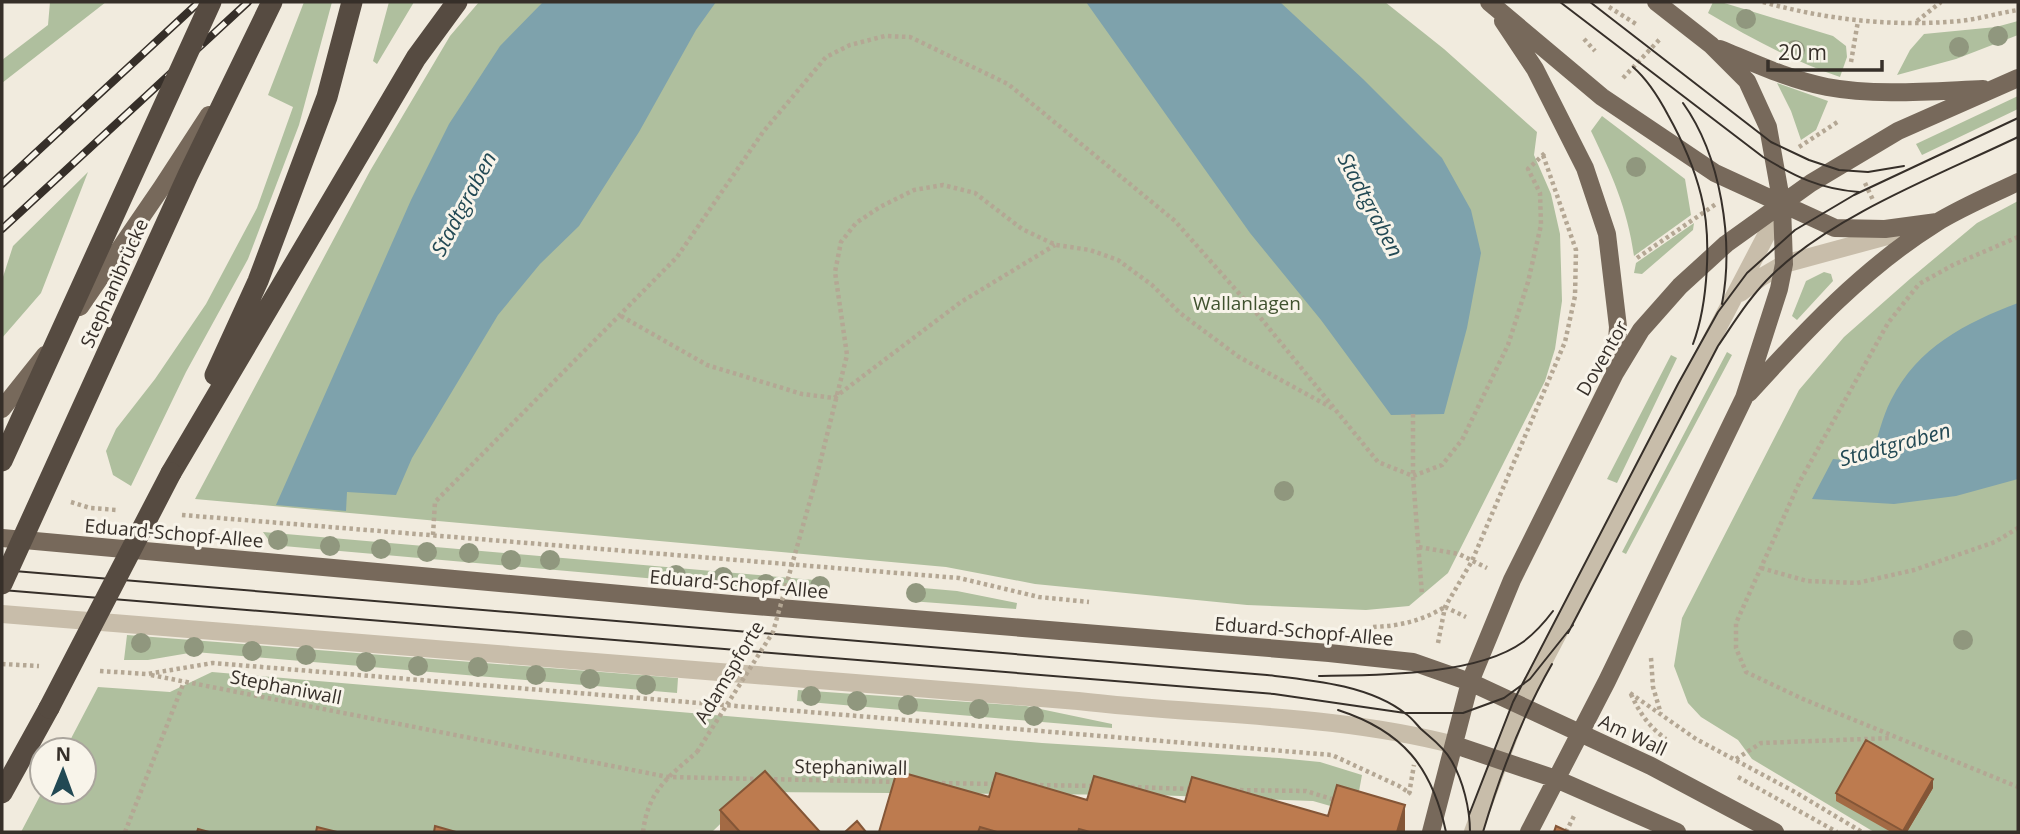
<svg xmlns="http://www.w3.org/2000/svg" width="2020" height="834" font-family="'Open Sans',sans-serif">
<rect width="100%" height="100%" fill="#f1ebde"/>
<!-- green -->
<path fill="#afbf9e" d="M50 2H106L2 83V60L48 25Z
M304 2H332L299 125 248 259 186 372 131 486 113 475 106 451 116 429 155 379 206 304 257 208 293 107 268 95Z
M389 2H414L377 64 373 61Z
M479 2H1385L1444 49 1537 132 1534 155 1551 194 1560 234 1562 301 1555 349 1545 381 1448 573 1409 606 1366 610 1247 605 1035 584 946 567 195 499 370 171 450 36Z
M1713 2H1721L1833 36 1846 46 1847 57 1840 77C1792 61 1751 38 1708 13Z
M2018 21V35L1956 59 1897 75 1910 50 1924 34 1996 27Z
M1777 83 1828 101 1816 130 1801 140 1791 111Z
M2018 96V109L1922 155 1916 144Z
M1602 116 1685 179 1691 215 1634 256C1627 207 1612 175 1591 131Z
M88 172 41 293 2 338V280L13 246Z
M2018 201V832H1874L1752 759 1738 740 1701 717 1688 703 1674 666 1682 618 1799 390 1844 337 1911 278 1977 223Z
M1694 223 1693 230 1642 274 1634 273 1636 263Z
M1824 272 1831 274 1833 281 1797 320 1792 316 1806 281Z
M1727 352 1732 355 1626 554 1622 552Z
M1671 355 1677 358 1617 483 1607 479Z
M263 532 826 581V594L272 545Z
M911 587 957 591 1017 603 1016 609 910 601Z
M127 635 678 678 677 693 195 652 148 660H124Z
M212 672 1042 743 1279 758 1320 762 1362 775 1355 813 1313 801 1154 795 753 792 712 832H21L42 792H84V750H65L98 687 170 692Z
M798 690 1026 706 1112 724V728L797 701Z"/>
<!-- water -->
<path fill="#7ea2ac" d="M543 2H716L696 30 639 132 579 226 540 264 498 315 412 458 396 495 347 492 346 511 276 505 411 200 449 124 500 46Z
M1086 2H1280L1363 79 1442 158 1471 210 1481 253 1467 328 1444 414 1391 415 1321 320 1250 233Z
M2018 303V479L1956 496 1894 504 1812 499 1833 459 1855 461 1871 457C1878 438 1882 417 1891 400 1918 347 1965 323 2018 303Z"/>
<g fill="none" stroke-linecap="round" stroke-linejoin="round">
<!-- path -->
<path stroke="#b4a794" stroke-width="4.5" stroke-dasharray="3.5 3.5" stroke-linecap="butt" d="M1763 2C1828 20 1893 27 1960 21 1979 19 1999 13 2018 10
M1609 7 1636 24
M1917 21 1941 2
M1584 39 1595 51
M1851 62 1858 21
M1623 78 1660 39
M1799 147 1839 121
M1865 183 1873 200
M2018 237 1953 265 1919 284 1888 323 1800 481 1736 623V648L1746 672 1803 699 2018 787
M1637 258 1716 204
M621 316 707 365 802 394 834 398 961 302 1055 245
M1413 414V476L1422 595
M815 483 847 355 835 272 841 242 856 223 880 207 914 190 943 185 975 193 1022 229 1056 245 1090 250 1118 260 1152 285 1180 313 1239 357 1332 408
M71 502 90 508 117 510
M182 515 959 578 1039 597 1089 602
M433 535 435 502 677 257 763 132 826 57 850 45 885 36 910 37 1008 84 1175 221 1259 316 1378 462 1413 476 1442 465 1462 440 1508 345 1528 282 1541 225 1540 193 1528 169 1546 152
M1419 547 1459 554 1487 568
M1761 568 1807 581 1857 583 1914 570 1995 542 2018 528
M1445 607 1466 617
M1373 627C1400 626 1421 621 1445 607
M1438 643 1445 607 1472 561 1565 342 1575 296 1576 250 1543 155
M1651 658 1653 687 1661 714
M2 664 39 666
M100 671 147 674 213 663 1332 755 1399 786 1411 794
M151 675 668 777 759 779
M1630 693 1696 739 1795 792 1862 832
M1631 694C1639 712 1649 727 1666 739
M1736 759 1761 743 1892 738
M1738 777 1837 832
M767 779 899 782
M935 783 997 784
M1033 785 1095 786
M1131 787 1192 789
M1233 790 1306 791 1338 801
M1409 794 1414 765
M125 832 184 682
M643 832C648 791 668 777 697 752
M1566 832 1574 816"/>
<!-- minor -->
<path stroke="#c8bdaa" stroke-width="18" d="M1740 293 1760 278 1784 264 1902 232
M2 614 1078 701C1204 716 1331 713 1455 745
M1473 832 1520 706 1782 205"/>
<!-- major -->
<path stroke="#77695b" stroke-width="18" d="M1489 2 1602 97 1715 173 1835 228 1885 229 1937 222
M1503 21 1535 69 1585 168 1607 234 1618 327 1615 369
M1720 49C1754 63 1790 80 1827 87 1875 96 1933 91 1983 89
M80 307 162 187 209 115
M1749 393C1806 330 1864 268 1936 223 1962 207 1991 195 2018 182
M2 409 45 355
M2 538 731 604 1329 653 1413 662 1470 682 1651 766 1775 832
M1455 745 1556 779 1677 832
M1431 832 1470 682 1512 580 1615 373 1641 330 1680 286 1726 244 1811 183 1898 131 2018 78
M1529 832 1607 681 1744 398 1779 289 1784 264 1782 205 1768 127 1747 81 1711 45 1656 2"/>
<!-- highway -->
<path stroke="#564b41" stroke-width="21" d="M215 375 258 281 327 97 352 2
M171 473 416 58 457 2
M2 793 49 708"/>
<!-- tram -->
<path stroke="#362f29" stroke-width="2" d="M1560 2 1763 157C1796 177 1820 189 1859 192
M1590 2 1771 142 1809 160 1839 170 1868 172 1904 166
M1633 67C1648 80 1659 98 1668 115 1682 140 1694 167 1701 195 1712 236 1708 304 1693 344
M1683 103C1721 156 1734 241 1722 304
M2 570 1267 675C1311 680 1370 685 1406 714 1412 718 1416 724 1421 729 1431 738 1444 747 1451 760 1463 780 1470 809 1470 832
M2 590 1274 694 1405 713H1463L1504 698 1530 679 1573 625
M1568 633 1718 346C1735 321 1751 295 1773 274 1834 215 1941 174 2018 137
M1319 676C1376 675 1476 676 1523 642 1535 633 1544 623 1553 611
M1338 710C1403 731 1432 767 1446 832
M1469 815 1513 702 1678 384 1718 312 1747 273 1795 230 1854 195 2018 118
M1483 832C1500 775 1522 716 1552 664"/>
<!-- rail casing -->
<g stroke="#362f29" stroke-width="8">
<path id="rail" d="M2 184 199 2
M2 229 248 2"/>
</g>
<!-- rail -->
<use href="#rail" stroke="#f8f4ea" stroke-width="5" stroke-dasharray="16" stroke-linecap="butt"/>
<!-- path-bridge -->
<path stroke="#b4a794" stroke-width="4.5" stroke-dasharray="3.5 3.5" stroke-linecap="butt" d="M697 752 773 632 815 483"/>
<!-- highway-bridge -->
<path stroke="#564b41" stroke-width="21" d="M2 461 211 2
M2 584 188 175 272 2
M49 708 171 473"/>
</g>
<!-- trees -->
<g fill="#90977e">
<circle cx="1746" cy="19" r="10"/>
<circle cx="1998" cy="36" r="10"/>
<circle cx="1959" cy="47" r="10"/>
<circle cx="1795" cy="50" r="10"/>
<circle cx="1636" cy="167" r="10"/>
<circle cx="1284" cy="491" r="10"/>
<circle cx="278" cy="540" r="10"/>
<circle cx="330" cy="546" r="10"/>
<circle cx="381" cy="549" r="10"/>
<circle cx="427" cy="552" r="10"/>
<circle cx="469" cy="553" r="10"/>
<circle cx="511" cy="560" r="10"/>
<circle cx="550" cy="560" r="10"/>
<circle cx="676" cy="575" r="10"/>
<circle cx="723" cy="577" r="10"/>
<circle cx="766" cy="584" r="10"/>
<circle cx="820" cy="586" r="10"/>
<circle cx="916" cy="593" r="10"/>
<circle cx="1963" cy="640" r="10"/>
<circle cx="141" cy="643" r="10"/>
<circle cx="194" cy="647" r="10"/>
<circle cx="252" cy="651" r="10"/>
<circle cx="306" cy="655" r="10"/>
<circle cx="366" cy="662" r="10"/>
<circle cx="418" cy="666" r="10"/>
<circle cx="478" cy="667" r="10"/>
<circle cx="536" cy="675" r="10"/>
<circle cx="590" cy="679" r="10"/>
<circle cx="646" cy="685" r="10"/>
<circle cx="811" cy="696" r="10"/>
<circle cx="857" cy="701" r="10"/>
<circle cx="908" cy="705" r="10"/>
<circle cx="979" cy="709" r="10"/>
<circle cx="1034" cy="716" r="10"/>
</g>
<!-- wall -->
<path fill="#a36a44" d="M1933 788 1907 832H1891L1836 801V793Z
M989 797 1185 802 1328 816 1405 832H879Z
M720 810 820 832H720Z"/>
<!-- shaded-wall -->
<path fill="#845637" d="M1933 779V788L1907 832H1903Z
M1405 805V832H1397Z"/>
<!-- building -->
<path fill="#bd7b4f" stroke="#845637" stroke-width="2" d="M1866 740 1933 779 1903 831 1836 793Z
M765 771 820 832H740L720 810Z
M897 771 989 797 996 773 1087 800 1094 776 1185 802 1192 777 1328 816 1337 785 1405 805 1397 832H1090L1079 829 1078 832H997L980 827 978 832H879Z
M857 821 866 832H845Z
M435 826 456 832H434Z
M1556 826 1569 832H1554Z
M317 827 337 832H316Z
M198 829 209 832H197Z"/>
<g text-anchor="middle" stroke-width="6" stroke-linejoin="round" paint-order="stroke">
<!-- street labels -->
<g font-size="19" fill="#362f29" stroke="#f8f4ea">
<text transform="translate(114 283) rotate(-66)" y="7">Stephanibrücke</text>
<text transform="translate(1602 358) rotate(-60)" y="7">Doventor</text>
<text transform="translate(174 533) rotate(5)" y="7">Eduard-Schopf-Allee</text>
<text transform="translate(739 584) rotate(5)" y="7">Eduard-Schopf-Allee</text>
<text transform="translate(1304 631) rotate(5)" y="7">Eduard-Schopf-Allee</text>
<text transform="translate(729 672) rotate(-59)" y="7">Adamspforte</text>
<text transform="translate(286 687) rotate(11)" y="7">Stephaniwall</text>
<text transform="translate(1633 735) rotate(25)" y="7">Am Wall</text>
<text transform="translate(851 767) rotate(1)" y="7">Stephaniwall</text>
</g>
<!-- park labels -->
<g font-size="19" fill="#40522f" stroke="#f8f4ea">
<text x="1247" y="310">Wallanlagen</text>
</g>
<!-- water labels -->
<g font-size="21" font-style="italic" fill="#224954" stroke="#f8f4ea">
<text transform="translate(464 204) rotate(-62)" y="7">Stadtgraben</text>
<text transform="translate(1370 205) rotate(62)" y="7">Stadtgraben</text>
<text transform="translate(1895 445) rotate(-15)" y="7">Stadtgraben</text>
</g>
</g>
<!-- border -->
<rect width="2020" height="834" fill="none" stroke="#362f29" stroke-width="7"/>
<!-- north arrow -->
<g transform="translate(63 771) rotate(1)"><circle r="33" fill="#f8f4ea" stroke="#aaa59d" stroke-width="2"/>
<path d="M0-5L12 26L0 18L-12 26Z" fill="#224954"/>
<text y="-10" font-size="19" font-weight="bold" text-anchor="middle" fill="#362f29">N</text>
</g>
<!-- scale -->
<path d="M1768 60v10h114v-10" fill="none" stroke="#362f29" stroke-width="3.5"/>
<text x="1778" y="60" font-size="21" fill="#362f29" stroke="#f8f4ea" stroke-width="5" paint-order="stroke">20 m</text>
</svg>
